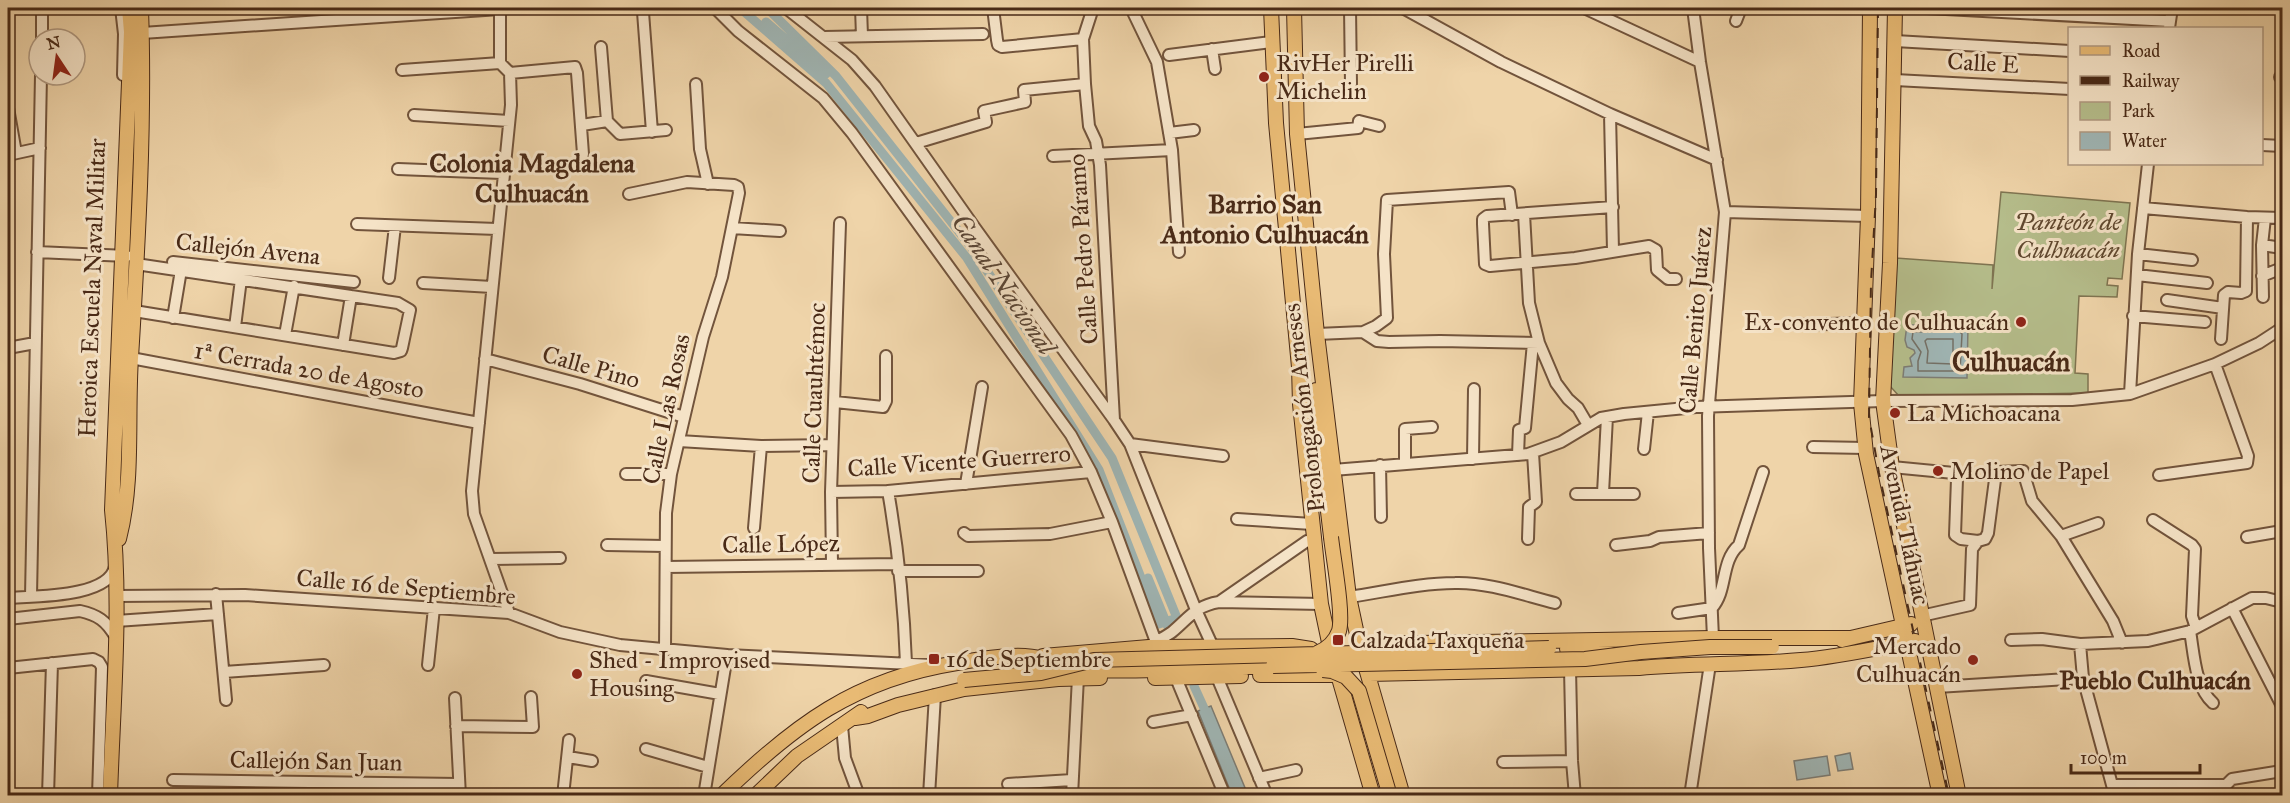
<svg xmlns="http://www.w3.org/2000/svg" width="2290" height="803" font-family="'IM FELL Great Primer',serif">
<rect width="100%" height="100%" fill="#efd4a9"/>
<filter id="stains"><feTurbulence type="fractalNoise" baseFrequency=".00333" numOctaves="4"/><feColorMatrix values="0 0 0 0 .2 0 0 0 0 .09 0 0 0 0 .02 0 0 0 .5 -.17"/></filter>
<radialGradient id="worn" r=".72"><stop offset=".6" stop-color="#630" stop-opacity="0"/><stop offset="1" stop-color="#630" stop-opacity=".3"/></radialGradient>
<!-- green -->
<path fill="#b5bd8b" stroke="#7f7451" stroke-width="1.5" d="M2001 192 2130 203 2122 279 2108 278 2107 285 2118 286 2117 297 2079 296 2075 373 2088 374V393L1899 396 1889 385 1896 258 1993 265 1992 289Z"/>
<!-- water -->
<path fill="#9fb5b4" stroke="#7d7d75" stroke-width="1.5" d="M1907 325H1968L1967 378 1903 377 1904 367 1912 366 1910 358 1915 353 1914 350 1907 347 1905 340Z
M1211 706 1248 795H1232L1198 711Z
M1850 753 1853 769 1838 771 1835 756Z
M1827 756 1830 775 1797 780 1794 761Z"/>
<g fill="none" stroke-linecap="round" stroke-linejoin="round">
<!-- shore -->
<path stroke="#747066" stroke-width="1.5" d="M1959 331 1962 334 1960 371H1918V361L1921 352 1912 339 1913 332Z
M1927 339H1953V364L1927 363 1928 351 1925 341Z"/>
<!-- canal -->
<path stroke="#9fb5b4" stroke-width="9" d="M740 8 826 83 967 258 1099 470 1159 624 1177 618 1112 458 971 247 836 76 767 8
M766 22 826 74
M1148 578 1168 627
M1194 686 1209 719"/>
<!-- minor casing -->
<g stroke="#72543c" stroke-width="14">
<path id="minor" d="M121 8 124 34 123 75
M500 8V63L510 73 511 105 472 491 474 514 509 613
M715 8 738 31 823 98 852 133 1071 435 1091 472 1112 522 1156 642
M786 8 852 60 875 86 975 228 1114 420 1130 444 1196 610 1213 647
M861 8 862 36
M993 8 997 40 998 45 1002 47 1083 39
M1093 8 1083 39 1085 84 1089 126 1096 141 1100 165 1114 420
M1131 8 1157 62 1172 150 1179 252
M1350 8 1351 84
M1403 8 1501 62 1610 114 1717 160
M1584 8 1700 62
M1693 8 1700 62 1725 212 1708 416 1709 548 1713 638
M1927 8 2170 21
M643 12 652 132
M1736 21 1741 8
M2169 28 2172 8
M142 33 500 9
M824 37 983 34
M42 39V8
M1895 41 2070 51
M601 47 607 121
M1212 49 1215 69
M1169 55 1271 42
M402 70 500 63
M510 73 575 67 577 73 583 154
M2280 77H2282
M1895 80 2070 89
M696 84 700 149 708 184
M8 108 16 153
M1610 114 1613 251
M414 115 509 121
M582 125 607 121 620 134 666 130
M1169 133 1194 130
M1297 134 1358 128 1359 121 1379 126
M916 143 986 122 984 111 1025 102 1024 90 1085 84
M2262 145 2282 146
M8 155 40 148
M1053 156 1172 150
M398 169 502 173
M629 194 687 182 734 185 738 187 739 193 722 277 703 337 671 474 666 513 665 649
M1613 207 1487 216 1483 219V224L1485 264 1490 266 1575 258 1649 246 1656 250 1657 270 1668 279H1676
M2143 208 2247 217 2282 218
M1725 212 1868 216
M1524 214 1529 303 1539 343 1556 383 1568 399 1578 408 1588 425
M357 224 497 229
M732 228 780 231
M2262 245 2282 248
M37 252 127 256
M2138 254 2192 260
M173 262 354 282
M2137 275 2207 283
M2262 276 2282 268
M389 278 395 226
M423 283 492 287
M2263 297 2262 245 2265 218
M2167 300 2223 308
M128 310 394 353 401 351 402 348 410 310 398 303 136 264
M2133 316 2205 322
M173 318 181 270
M1796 325 1863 323
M235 327 241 279
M1363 332 1376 326 1387 318 1384 254 1387 200 1509 192 1512 215
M1317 334 1363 332 1377 341 1389 342 1440 341 1539 343
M285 335 294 286
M2221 339 2224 295 2228 292 2241 293 2246 291 2247 217
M343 345 351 296
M8 348 35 343
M131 358 479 423
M485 359 580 384 684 417
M2130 394 2138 254 2148 164
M835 402 883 407 886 401V356
M679 441 761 446 832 445
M1130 444 1223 456
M1813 447 1865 448
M1644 449 1648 412
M1518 455 1519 430 1525 428 1533 343
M1473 459 1474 389
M1405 463V429L1432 427
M1380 465 1381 517
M1892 467 1954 473 1957 479 1955 535 1961 539 1978 541
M1333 470 1528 454 1561 442 1601 418 1624 414 1696 407 1883 401 2072 400 2130 394 2215 364 2259 343 2282 328
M626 474H671
M2159 475 2247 463 2248 456 2215 364
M966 484 982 387
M888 491C898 548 904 606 906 663
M831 492 888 491 1091 472
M1603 493 1607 417
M1576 494H1634
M1237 519 1312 524
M2153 520 2192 545 2195 549 2192 616 2196 628
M754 528 761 446
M964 533 968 536 1050 534 1112 522
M2061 536 2098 523
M2247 537 2282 531
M1528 539 1529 507 1536 502 1533 453
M607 545 665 546
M1616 545 1650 541 1659 537 1709 533
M491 559 560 558
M832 564 831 492 840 223
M666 567 897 564
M898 571H978
M216 594 226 700
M31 596 41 75
M116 596 245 595 509 613 560 632 620 645 727 655 932 665
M1349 597C1384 592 1420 583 1455 583 1488 582 1523 595 1555 603
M8 598C33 596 110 598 115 566
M1219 602 1321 604
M2232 608 2282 706
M1678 613 1712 608C1728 590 1720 562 1739 545L1763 472
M1921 616 1970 605 1972 549 1978 541 1985 539 1988 533 1996 472 2023 471 2032 501 2061 536 2113 621 2122 643
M8 619 80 611C98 615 106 621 115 636
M116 621 218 614
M2190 631C2194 654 2195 687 2213 703
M2011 640 2042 639 2080 644 2148 641 2190 631 2252 598H2266L2282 602
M2080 644 2083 678 2115 796
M1151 645C1158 640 1165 637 1172 632 1189 618 1195 606 1219 602L1307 541
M428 665 434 608
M8 668 93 659 99 662 102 667 98 796
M1570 669 1572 761 1575 796
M224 672 324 665
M1217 677 1267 796
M1176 678 1225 796
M646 681 720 694
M1937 687 2083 678
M455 698 460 796
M1153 722 1192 715
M456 726 533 727 531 697
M842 726 845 758 859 796
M646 749 708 767
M568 757 592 761
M1503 762 1572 761
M1259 778 1296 770
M173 780 459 784
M1008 784 1072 780
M2113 785H2226L2232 779 2282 771
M48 796 52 663
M563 796 569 740
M704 796 727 655
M929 796 935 695
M1072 796 1078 677
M1690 796 1710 664"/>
</g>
<!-- major casing -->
<g stroke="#492a17" stroke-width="16">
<path id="major" d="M1271 8 1276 123 1299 367 1300 404 1321 604 1330 647 1373 796
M1294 8 1297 134 1317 334 1349 597 1359 644 1403 796
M1870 8 1868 216 1861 403 1866 454 1940 796
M1895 8 1890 263 1883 401 1892 467 1959 796
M1316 390V410L1331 537
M119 539C134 481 127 418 131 358 138 242 145 124 141 8
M1842 640 1911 624
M1359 644 1713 638H1849
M1567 649H1585L1611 654
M1043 656 1149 647 1292 646 1311 649 1320 657
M1369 674 1639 668C1693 663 1747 665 1801 660 1839 657 1877 648 1915 641
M1260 675H1337
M1155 678 1241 676
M855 718 868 716 898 705 964 689 1058 679 1100 678
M110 796C113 701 122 604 112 510L131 32 129 8
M721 796C794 725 855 679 957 663 980 659 1003 655 1025 656 1049 657 1072 669 1096 670 1155 672 1214 668 1273 666
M755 796 797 756 861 712"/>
</g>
<!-- minor -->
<use href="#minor" stroke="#f5e3c7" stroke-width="10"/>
<!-- major -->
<use href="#major" stroke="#e8ba74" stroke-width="14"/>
<!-- rail -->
<path stroke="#492a17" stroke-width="2" stroke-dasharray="10 10" stroke-linecap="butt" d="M1878 8 1876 195 1871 282 1869 417 1879 473 1949 796"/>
<!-- major-bridge casing -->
<g stroke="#492a17" stroke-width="16" stroke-linecap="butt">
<path id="major-bridge" d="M1317 653C1327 649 1335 642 1339 631 1344 614 1333 557 1331 537
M1273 666 1585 659 1641 652 1710 647H1772
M1323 670 1332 671 1346 677 1359 691 1390 796
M964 680 1041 673 1094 660 1549 648"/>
</g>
<!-- major-bridge -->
<use href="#major-bridge" stroke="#e8ba74" stroke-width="14"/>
</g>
<!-- markers -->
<g fill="#8f2418" stroke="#f5e3c7" stroke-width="2">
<circle cx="1264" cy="77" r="6"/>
<circle cx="2021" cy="322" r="6"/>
<circle cx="1895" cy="413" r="6"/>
<circle cx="1938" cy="471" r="6"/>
<rect x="1332" y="634" width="12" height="12" rx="3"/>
<rect x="928" y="653" width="12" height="12" rx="3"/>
<circle cx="1973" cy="660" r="6"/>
<circle cx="577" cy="674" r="6"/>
</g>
<g text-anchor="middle" stroke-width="6" stroke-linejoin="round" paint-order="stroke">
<!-- poi labels -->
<g font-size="24" fill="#492a17" stroke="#f5e3c7" text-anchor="start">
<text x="1276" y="71">RivHer Pirelli<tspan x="1276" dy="28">Michelin</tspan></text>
<text x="2009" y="330" text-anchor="end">Ex-convento de Culhuacán</text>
<text x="1907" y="421">La Michoacana</text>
<text x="1950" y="479">Molino de Papel</text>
<text x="1350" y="648">Calzada Taxqueña</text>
<text x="1961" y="654" text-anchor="end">Mercado<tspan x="1961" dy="28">Culhuacán</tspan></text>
<text x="946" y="667">16 de Septiembre</text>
<text x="589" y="668">Shed - Improvised<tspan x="589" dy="28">Housing</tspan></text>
</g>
<!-- street labels -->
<g font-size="24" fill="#492a17" stroke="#f5e3c7">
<text transform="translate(1983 63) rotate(3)" y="8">Calle E</text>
<text transform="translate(248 249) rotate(6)" y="8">Callejón Avena</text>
<text transform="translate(1083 249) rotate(-94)" y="8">Calle Pedro Páramo</text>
<text transform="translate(92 288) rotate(-88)" y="8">Heroica Escuela Naval Militar</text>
<text transform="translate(1695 320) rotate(-85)" y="8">Calle Benito Juárez</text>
<text transform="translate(591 367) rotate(16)" y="8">Calle Pino</text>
<text transform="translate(309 370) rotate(10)" y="8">1ª Cerrada 20 de Agosto</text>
<text transform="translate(814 393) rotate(-88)" y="8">Calle Cuauhtémoc</text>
<text transform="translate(1304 408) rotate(-97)" y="8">Prolongación Arneses</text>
<text transform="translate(666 409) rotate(-78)" y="8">Calle Las Rosas</text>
<text transform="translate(959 461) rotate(-4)" y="8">Calle Vicente Guerrero</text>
<text transform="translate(1905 525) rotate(78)" y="8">Avenida Tláhuac</text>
<text transform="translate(781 544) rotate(-1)" y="8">Calle López</text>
<text transform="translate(406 587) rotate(5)" y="8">Calle 16 de Septiembre</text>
<text transform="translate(316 761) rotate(1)" y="8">Callejón San Juan</text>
</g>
<!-- park labels -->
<g font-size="24" font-style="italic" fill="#5f472e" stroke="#f5e3c7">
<text x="2068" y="230">Panteón de<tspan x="2068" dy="28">Culhuacán</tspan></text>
</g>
<!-- neighbourhood labels -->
<g font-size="26" font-weight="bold" fill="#492a17" stroke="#f5e3c7">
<text x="532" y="172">Colonia Magdalena<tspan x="532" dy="30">Culhuacán</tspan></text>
<text x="1265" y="213">Barrio San<tspan x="1265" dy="30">Antonio Culhuacán</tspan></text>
<text x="2155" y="689">Pueblo Culhuacán</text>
</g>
<!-- water labels -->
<g font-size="26" font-style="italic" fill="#5a4636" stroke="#f5e3c7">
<text transform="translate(1004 284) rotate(56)" y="9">Canal Nacional</text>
</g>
<!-- quarter labels -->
<g font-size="27" font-weight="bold" fill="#492a17" stroke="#f5e3c7">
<text x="2011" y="371">Culhuacán</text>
</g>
</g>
<!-- margin -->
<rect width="2290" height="803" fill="none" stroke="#efd4a9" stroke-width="30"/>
<rect x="9" y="9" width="2272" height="785" fill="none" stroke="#492a17" stroke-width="3"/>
<rect x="15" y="15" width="2260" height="773" fill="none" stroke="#492a17" stroke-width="1.5"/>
<!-- legend -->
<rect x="2068" y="27" width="195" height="138" fill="#f5e3c7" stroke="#b09981" stroke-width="1.5"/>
<rect x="2080" y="46" width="30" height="9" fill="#e8ba74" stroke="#b09981" stroke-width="1.5"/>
<text x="2122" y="57" font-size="18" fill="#492a17">Road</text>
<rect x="2080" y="76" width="30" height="9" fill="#492a17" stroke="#b09981" stroke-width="1.5"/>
<text x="2122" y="87" font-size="18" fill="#492a17">Railway</text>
<rect x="2080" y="102" width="30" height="18" fill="#b5bd8b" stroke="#b09981" stroke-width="1.5"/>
<text x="2122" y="117" font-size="18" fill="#492a17">Park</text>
<rect x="2080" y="132" width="30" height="18" fill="#9fb5b4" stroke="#b09981" stroke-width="1.5"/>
<text x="2122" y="147" font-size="18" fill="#492a17">Water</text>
<!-- north arrow -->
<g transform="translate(57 57) rotate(347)"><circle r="28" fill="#f5e3c7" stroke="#b09981" stroke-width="1.5"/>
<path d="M0-4.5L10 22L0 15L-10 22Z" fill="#8f2418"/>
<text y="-9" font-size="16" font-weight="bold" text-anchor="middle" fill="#492a17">N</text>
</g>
<!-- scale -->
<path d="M2071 764v9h129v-9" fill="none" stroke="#492a17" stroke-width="3"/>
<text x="2080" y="764" font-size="18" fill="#492a17" stroke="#f5e3c7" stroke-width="4.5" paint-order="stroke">100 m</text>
<rect width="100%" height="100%" filter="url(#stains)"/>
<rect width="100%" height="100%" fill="url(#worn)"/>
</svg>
